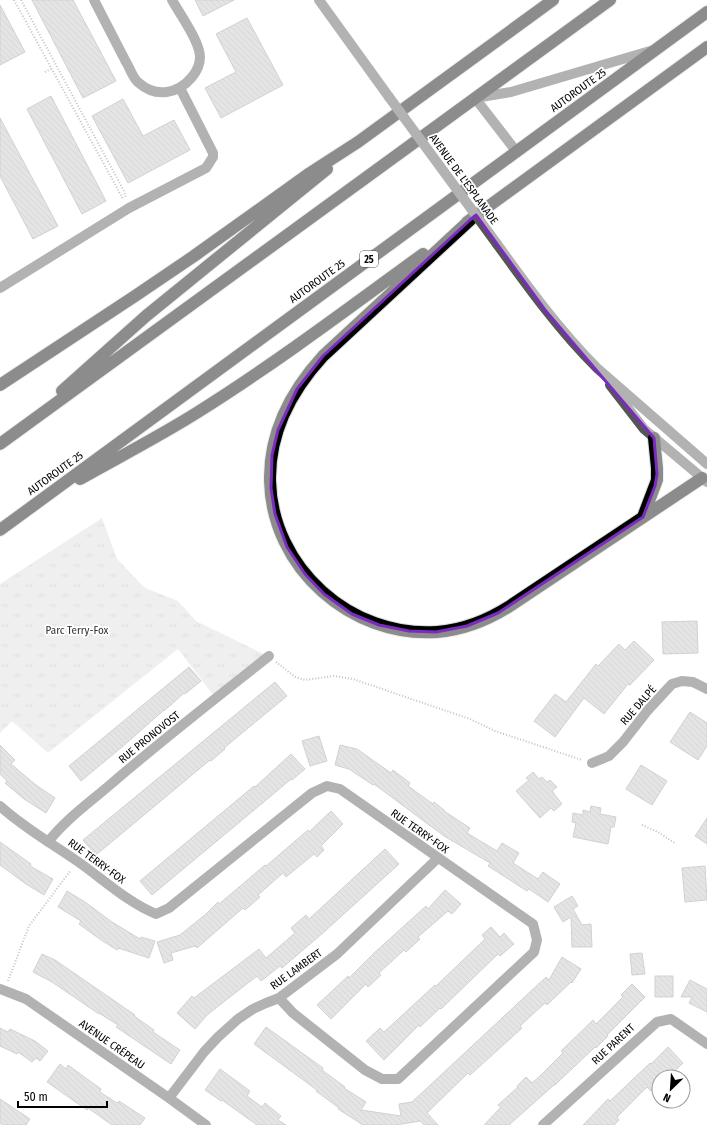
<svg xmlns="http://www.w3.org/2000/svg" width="707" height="1125" font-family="'Fira Sans Condensed',sans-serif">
<defs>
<pattern id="park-tufts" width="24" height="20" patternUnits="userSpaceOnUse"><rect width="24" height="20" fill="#dcdcdc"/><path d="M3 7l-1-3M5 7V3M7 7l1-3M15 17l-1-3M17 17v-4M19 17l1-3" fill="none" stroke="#bbb"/></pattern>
<pattern id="building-back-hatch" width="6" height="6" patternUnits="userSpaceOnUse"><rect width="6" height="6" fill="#c4c4c4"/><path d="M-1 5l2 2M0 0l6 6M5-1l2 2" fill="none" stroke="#a7a7a7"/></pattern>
</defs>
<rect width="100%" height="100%" fill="#fff"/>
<!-- park -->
<path fill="url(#park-tufts)" d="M102 518 117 559 145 588 178 601 196 621 266 655 217 700 178 649 48 753 12 721 0 733V584Z"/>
<!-- building -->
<path fill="url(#building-back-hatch)" stroke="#999" d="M32 0H73L116 81 83 98Z
M195 0H234L203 16Z
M0 5 25 52 0 65Z
M247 18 283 85 221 118 205 88 236 72 216 34Z
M51 96 106 201 82 214 27 109Z
M123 99 143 136 174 120 190 150 128 183 92 116Z
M0 118 58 226 33 239 0 176Z
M697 621 698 653 663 654 662 622Z
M634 641 654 660 630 685 628 684 604 714 584 698 555 737 534 721 555 694 566 702 596 664 598 666 619 644 625 650Z
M189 667 201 681 185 694 184 693 164 711V710L122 747 81 781 69 766Z
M275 682 287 696 224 748 225 749 211 761 210 760 96 855 83 840Z
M690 712 707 723V746L698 760 670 742Z
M319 736 327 761 310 766 302 741Z
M0 745 15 760 11 764 36 785 55 798 46 813 24 799 5 783 7 781 0 774Z
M340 745 357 749 391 773 393 770 410 783 408 786 433 804 434 802 444 810V811L470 828 467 833 497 851 502 843 519 853 513 863 538 879 543 872 560 884 548 902 529 889 527 891 488 866 490 863 444 836 374 784 373 785 349 769 335 765Z
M291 754 305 769 292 780 291 779 271 796 152 895 140 881 254 786 255 787Z
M641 765 667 781 652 805 626 789Z
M533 772 539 779 542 777 547 782 550 780 557 787 552 791 562 804 554 811 551 808 540 818 516 791 529 780 526 778Z
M591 806 601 808 600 814 616 817 614 827H611L608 844 573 837 576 823 572 822 573 813 583 815V810L590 812Z
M331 811 343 824 321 846 324 850 317 857 314 854 286 877 283 873 258 895 260 897 245 910 243 908 197 948 195 946 171 953 173 960 164 963 157 942 180 935 206 914 218 902 219 904 265 865 266 866 308 830 309 832Z
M707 818V844L695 836Z
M0 842 31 864 30 866 53 879 44 895 26 884 0 865Z
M385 849 399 864 324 932 282 968 280 966 261 981 257 976 207 1015 195 1029 177 1013 192 996 194 998 259 949 266 958 295 933 291 928 306 915 309 919Z
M705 866 707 900 685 902 682 868Z
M445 890 461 904 452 914 448 911 418 937 420 939 406 952 404 950 379 973 381 975 368 987 366 984 331 1019 317 1005 348 976 349 978 374 953 426 906 428 909Z
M67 891 85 902 112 922 140 939 141 937 155 941 149 958 118 948 117 950 101 940 79 924 81 921 58 907Z
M572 896 578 906 573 909 582 925 591 924 592 947H572L571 917 563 922 554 907Z
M491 927 500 937 504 933 514 944 500 956 498 954 441 1009 440 1008 420 1027 419 1025 384 1060 366 1041 380 1028 384 1032 435 985 436 986 485 939 482 935Z
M642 953 645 974 632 975 630 954Z
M42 954 55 960 135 1015 134 1016 154 1030 153 1032 180 1050 171 1064 116 1027 118 1025 99 1013V1014L52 982 33 972Z
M562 957 581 969 572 983 571 982 547 1005 545 1003 520 1026 522 1028 510 1039 470 1075 468 1073 427 1113 438 1125H424L420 1121 396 1125H363L338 1109 339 1108 316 1091 317 1090 254 1044 266 1027 323 1068 322 1070 345 1087 344 1088 366 1102 361 1110 401 1116 399 1104 412 1102 546 977 549 980Z
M655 976H673V997H655Z
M690 980 707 989V1012L689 1003 692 997H681Z
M632 984 645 997 607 1035 608 1036 596 1048 595 1047 555 1085H554L509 1125H484L501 1107 498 1105 518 1087 517 1086 526 1077 532 1083 540 1076 563 1053 561 1051 593 1020 596 1024 623 997 621 995Z
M0 1028 8 1032 10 1029 35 1041 48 1051 40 1061 36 1058 32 1062 18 1052 17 1054 0 1046Z
M668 1047 683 1063 668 1077 667 1075 665 1077H659V1083L651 1091 647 1087 617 1117 619 1120 614 1125H583L608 1099 610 1101 650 1063 651 1064Z
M60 1064 66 1069 68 1065 101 1089 100 1092 117 1103 119 1101 145 1118 140 1125H112L88 1108 87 1110 47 1082Z
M220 1069 250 1091 247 1096 262 1107 265 1103 281 1116 278 1120 286 1125H257L222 1100 221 1101 205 1090Z
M0 1099 30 1119 26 1125H3L0 1123Z"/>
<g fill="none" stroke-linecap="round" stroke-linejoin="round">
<!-- highway casing -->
<g stroke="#dbdbdb" stroke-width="14">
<path id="highway" d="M470 220 323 356C291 391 269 433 270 481 272 568 351 638 437 632 463 630 488 620 510 606L702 478
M467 222 707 47
M0 385 135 296 194 256 310 173 358 142 553 0
M62 391 146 316 327 169
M0 444 610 0
M80 479C119 457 160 436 198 412 276 363 349 308 423 254
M643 517 657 480V468L654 438
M0 530 707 12"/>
</g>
<!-- path -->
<path stroke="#777" stroke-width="2" stroke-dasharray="1 2" stroke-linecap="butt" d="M14 0 123 199
M21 0 124 191 126 198
M45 72 51 69
M276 662 295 677 305 680 334 676 353 679 470 719 495 731 582 760
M642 825 658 832 676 844
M8 981 29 926 71 870"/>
<!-- minor -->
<path stroke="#555" stroke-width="10" d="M94 0C105 21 115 41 126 62 130 68 133 79 139 83 156 98 178 94 192 77 197 71 200 65 200 57 200 42 180 14 172 0
M319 0 389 97
M475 98 511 92 650 51
M475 98 516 151
M497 244C528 287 559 330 597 368L707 464
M0 288 129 208 206 168 213 157V153L180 88
M610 385 644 429 707 482
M592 763 609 756 623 742 648 710 672 684 682 681 693 682 707 689
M0 806C23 827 51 843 77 861 103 879 127 902 156 914L169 908 312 793 327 786 340 789 533 924 537 940 534 952 398 1079H382L365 1070 293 1013 279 998
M48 842C66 819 89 803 111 784 162 740 216 698 269 656
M0 989 26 999 169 1098 206 1125
M169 1098 204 1052 218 1037 238 1019 253 1009 266 1003 279 998 337 954 438 858
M543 1125 657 1022 671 1019 707 1044"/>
<!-- highway -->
<use href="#highway" stroke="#000" stroke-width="12"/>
<!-- minor-bridge -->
<path stroke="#555" stroke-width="10" d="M389 97 497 244"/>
</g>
<!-- marked area -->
<path d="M0 0H707V1125H0ZM476 215 545 310 654 438 657 474 655 486 643 517 498 613 467 626 436 632 409 631 379 625 352 614 324 594 305 574 287 547 275 514 271 488 272 455 278 430 297 389 323 356 470 220Z" fill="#fff" fill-opacity=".55" fill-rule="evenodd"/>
<path fill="none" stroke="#7b2cbf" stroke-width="3" stroke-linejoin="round" d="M476 215 545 310 654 438 657 474 655 486 643 517 498 613 467 626 436 632 409 631 379 625 352 614 324 594 305 574 287 547 275 514 271 488 272 455 278 430 297 389 323 356 470 220Z"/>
<g text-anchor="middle" stroke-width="3.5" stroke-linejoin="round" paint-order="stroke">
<!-- shield labels -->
<rect fill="#fff" stroke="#4c4c4c" stroke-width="1" x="360" y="251" width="18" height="16" rx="3"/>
<g font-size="10" font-weight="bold" fill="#000">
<text x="369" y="263">25</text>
</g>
<!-- street labels -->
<g font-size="11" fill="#000" stroke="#fff">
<text transform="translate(578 90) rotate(-36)" y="4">AUTOROUTE 25</text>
<text transform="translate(464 179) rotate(54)" y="4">AVENUE DE L'ESPLANADE</text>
<text transform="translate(317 281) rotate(-36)" y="4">AUTOROUTE 25</text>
<text transform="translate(55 473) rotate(-36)" y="4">AUTOROUTE 25</text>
<text transform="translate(638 705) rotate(-49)" y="4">RUE DALPÉ</text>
<text transform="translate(149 737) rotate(-39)" y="4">RUE PRONOVOST</text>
<text transform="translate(420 831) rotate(35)" y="4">RUE TERRY-FOX</text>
<text transform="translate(97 861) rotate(36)" y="4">RUE TERRY-FOX</text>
<text transform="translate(296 969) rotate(-36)" y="4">RUE LAMBERT</text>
<text transform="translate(112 1044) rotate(35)" y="4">AVENUE CRÉPEAU</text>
<text transform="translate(613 1044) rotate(-43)" y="4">RUE PARENT</text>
</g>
<!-- park labels -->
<g font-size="11" fill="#333" stroke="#fff">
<text x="77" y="634">Parc Terry-Fox</text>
</g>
</g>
<!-- north arrow -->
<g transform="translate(671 1089) rotate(205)"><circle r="19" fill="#ffffff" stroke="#999999"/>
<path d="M0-3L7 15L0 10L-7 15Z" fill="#000000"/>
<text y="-6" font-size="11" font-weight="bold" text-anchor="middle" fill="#000000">N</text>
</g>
<!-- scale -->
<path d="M18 1101v6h89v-6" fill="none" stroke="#000000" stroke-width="2"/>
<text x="24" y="1101" font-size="12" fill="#000000" stroke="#ffffff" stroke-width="3" paint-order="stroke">50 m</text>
</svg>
